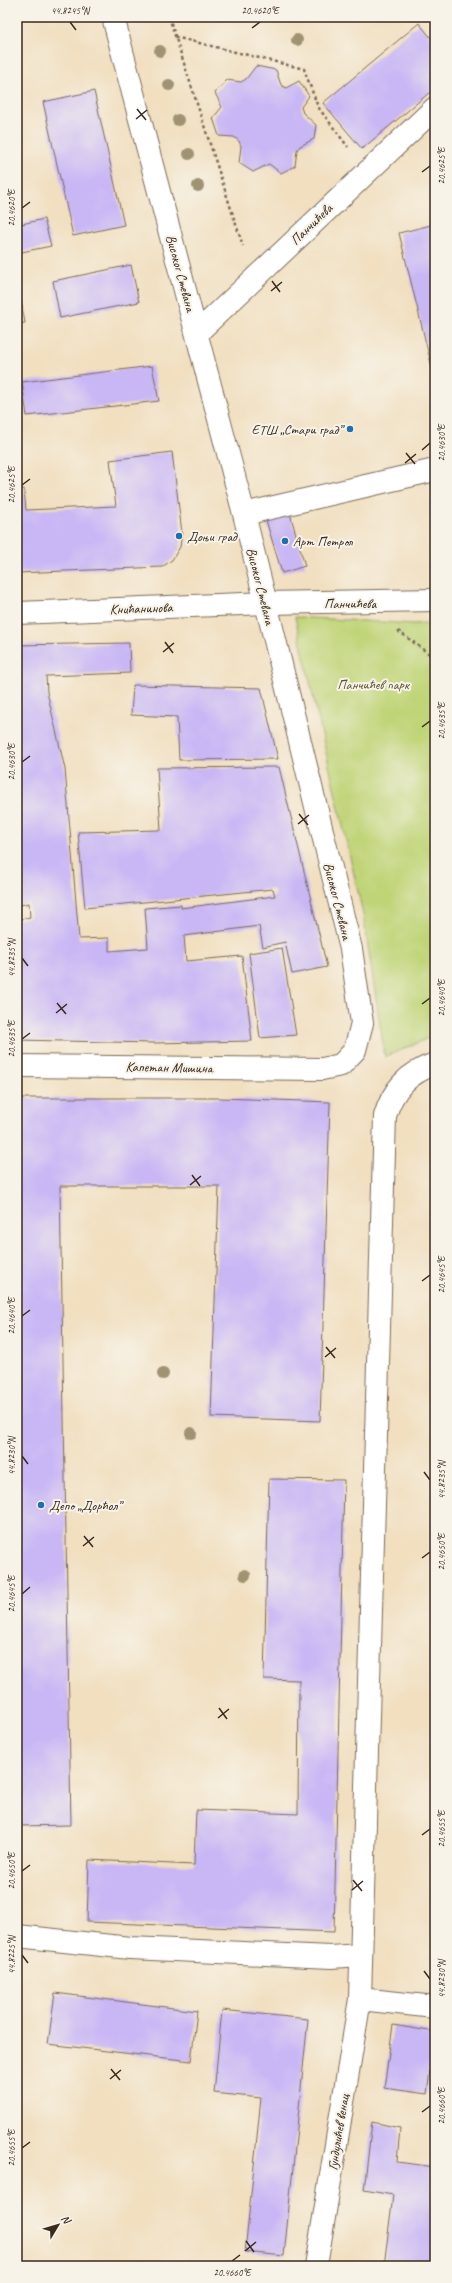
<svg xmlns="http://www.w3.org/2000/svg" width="452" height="2283" font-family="Caveat,sans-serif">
<rect width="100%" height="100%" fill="#f7f3e8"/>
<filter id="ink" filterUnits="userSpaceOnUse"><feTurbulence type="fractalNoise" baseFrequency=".025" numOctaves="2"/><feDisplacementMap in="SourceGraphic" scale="8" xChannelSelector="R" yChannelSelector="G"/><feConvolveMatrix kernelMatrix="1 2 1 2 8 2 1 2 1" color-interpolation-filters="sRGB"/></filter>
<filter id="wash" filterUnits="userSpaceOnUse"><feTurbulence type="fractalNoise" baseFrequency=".012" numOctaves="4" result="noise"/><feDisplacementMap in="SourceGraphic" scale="16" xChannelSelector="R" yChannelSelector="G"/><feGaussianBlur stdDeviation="0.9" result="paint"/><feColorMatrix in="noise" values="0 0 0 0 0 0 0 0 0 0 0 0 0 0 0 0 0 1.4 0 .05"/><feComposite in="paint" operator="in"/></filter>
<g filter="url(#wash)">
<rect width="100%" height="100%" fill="#f1dfc0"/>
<!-- green -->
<path fill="#bfd477" stroke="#7d7f4a" d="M295 617 415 624 435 622V1035L385 1057 363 914Z"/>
<g id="blocks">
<!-- building -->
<path fill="#c8b6f5" d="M419 23 435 43V88L362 149 323 103Z
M256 66 276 70 281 85 286 88 299 81 309 96 301 107 303 113 316 125 314 139 300 146 297 150 295 166 281 173 269 164 253 172 239 163 241 146 239 141 234 137 219 136 213 118 222 107 215 93 227 80 241 82 246 79Z
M94 91 124 225 73 236 43 102Z
M44 219 51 246 17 253V225Z
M435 224V376H434L399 233Z
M131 265 139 302 60 318 53 281Z
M17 289H19L25 323 17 324Z
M152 366 159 401 27 416 22 382Z
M172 452 182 533 180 547 172 560 162 567 17 573V489H24L26 510 116 506 110 460Z
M289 510 305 566 282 573 265 517Z
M129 643 130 673 46 676 47 692 65 769 79 939 109 938V951L148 948 145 908 181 905V908L275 896 273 889 85 908 78 832 161 830 157 768 279 767 327 967 292 974 285 942 263 947 259 926 184 936 186 961 242 956 252 1041 154 1043 17 1040V920L30 917 29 903 17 906V645Z
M133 685 261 688 278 759 179 760 177 717 131 715Z
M282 948 296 1035 260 1038 249 953Z
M17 1098H221L330 1102 320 1421 211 1417 219 1186H60L71 1825 17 1826Z
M269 1479 344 1480 334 1932 87 1922 89 1860 194 1865 196 1810 298 1814 299 1680 264 1679Z
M55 1993 197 2011 191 2061 48 2044Z
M222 2010 308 2019 284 2256 245 2252 261 2098 214 2093Z
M393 2025 435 2032 427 2094 384 2088Z
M372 2122 400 2128 397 2162 435 2167V2266H384L393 2195 364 2190Z"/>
</g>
</g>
<g filter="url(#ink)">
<use href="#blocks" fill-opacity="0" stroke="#7b6957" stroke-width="1"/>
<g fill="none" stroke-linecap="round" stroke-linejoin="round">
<!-- minor casing -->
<g stroke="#7b6957" stroke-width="24">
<path id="minor" d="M197 333 435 108
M244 514 435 470
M17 613 265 603 435 600
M17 1066 322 1069 341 1065 355 1050 362 1023 351 949 244 514 113 17
M17 1936 130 1948 331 1957 360 1955
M360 1999 435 2007
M316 2266 360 1999 385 1116C393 1089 408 1073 435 1064"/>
</g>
<!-- path -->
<path stroke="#7b6957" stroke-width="2.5" stroke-dasharray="3 3" stroke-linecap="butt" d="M169 17 243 246
M175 37 304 69 318 107 348 147
M398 631 435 658"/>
<!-- minor -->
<use href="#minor" stroke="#fff" stroke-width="22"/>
</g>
<!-- trees -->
<g fill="#9f9373">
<circle cx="297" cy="40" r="6"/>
<circle cx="160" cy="51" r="6"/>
<circle cx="169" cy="85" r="6"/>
<circle cx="178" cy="120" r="6"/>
<circle cx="189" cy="154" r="6"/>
<circle cx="198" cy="186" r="6"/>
<circle cx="163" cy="1374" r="6"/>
<circle cx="191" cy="1433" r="6"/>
<circle cx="245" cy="1575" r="6"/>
</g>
</g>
<!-- ticks -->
<path fill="none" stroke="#3b2a1e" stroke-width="1.5" d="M70 22 76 30M252 28 260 22M137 109 146 120M136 119 147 110M422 172 430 166M22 208 30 202M272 281 280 292M271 291 282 282M422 450 430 443M406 453 415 464M405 463 416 454M22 485 30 479M165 642 173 653M163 652 174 643M422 727 430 721M22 762 30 756M299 814 308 825M298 824 309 815M22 958 28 966M57 1003 66 1014M422 1004 430 998M56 1013 67 1004M22 1039 30 1033M192 1175 200 1186M190 1185 201 1176M422 1281 430 1275M22 1316 30 1310M326 1347 335 1358M325 1357 336 1348M22 1456 28 1464M424 1472 430 1480M84 1536 93 1547M83 1546 94 1537M422 1558 430 1552M22 1594 30 1587M219 1708 227 1719M218 1718 229 1709M422 1835 430 1829M22 1871 30 1865M353 1880 362 1891M352 1890 363 1881M22 1955 28 1963M424 1971 430 1979M111 2069 120 2080M110 2079 121 2070M422 2112 430 2106M22 2148 30 2142M246 2241 254 2252M245 2251 256 2242M232 2261 240 2255"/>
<!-- markers -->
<g fill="#1f6fb2" stroke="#f7f3e8" stroke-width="1.5">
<circle cx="350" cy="429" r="4"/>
<circle cx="179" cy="536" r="4"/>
<circle cx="285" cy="541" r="4"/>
<circle cx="41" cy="1505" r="4"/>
</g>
<g text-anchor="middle" stroke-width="4" stroke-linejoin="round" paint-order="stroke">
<!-- street labels -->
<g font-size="14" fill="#3b2a1e" stroke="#f7f3e8">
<text transform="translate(311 224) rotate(-44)" y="5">Панчићева</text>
<text transform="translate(181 273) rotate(75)" y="5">Високог Стевана</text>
<text transform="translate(261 586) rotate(76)" y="5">Високог Стевана</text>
<text x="350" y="608">Панчићева</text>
<text transform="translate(141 608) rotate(-2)" y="5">Книћанинова</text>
<text transform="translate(338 901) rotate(76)" y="5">Високог Стевана</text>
<text transform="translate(169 1067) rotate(1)" y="5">Капетан Мишина</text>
<text transform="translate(338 2132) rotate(-81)" y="5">Гундулићев венац</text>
</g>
<!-- poi labels -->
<g font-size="14" fill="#3b2a1e" stroke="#f7f3e8" text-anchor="start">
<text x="342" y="434" text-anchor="end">ЕТШ „Стари град”</text>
<text x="187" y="541">Доњи град</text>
<text x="293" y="546">Арт Петрол</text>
<text x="49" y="1510">Депо „Дорћол”</text>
</g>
<!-- park labels -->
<g font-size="14" fill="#5c5434" stroke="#f7f3e8">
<text x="373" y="689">Панчићев парк</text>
</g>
</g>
<!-- margin -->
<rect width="452" height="2283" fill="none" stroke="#f7f3e8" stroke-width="44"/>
<!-- north arrow -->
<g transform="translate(58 2225) rotate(52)" stroke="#f7f3e8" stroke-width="3" paint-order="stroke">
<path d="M0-3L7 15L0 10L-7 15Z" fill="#3b2a1e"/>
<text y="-6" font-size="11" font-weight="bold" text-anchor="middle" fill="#3b2a1e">N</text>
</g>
<rect x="22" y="22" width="408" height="2239" fill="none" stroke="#3b2a1e" stroke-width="1.5"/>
<g font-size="10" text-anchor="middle" fill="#3b2a1e">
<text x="70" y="14">44.8245°N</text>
<text x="260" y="14">20.4620°E</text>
<text transform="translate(441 166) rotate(-90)" y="4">20.4625°E</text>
<text transform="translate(11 208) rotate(-90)" y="4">20.4620°E</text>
<text transform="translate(441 443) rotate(-90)" y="4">20.4630°E</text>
<text transform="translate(11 485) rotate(-90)" y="4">20.4625°E</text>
<text transform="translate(441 721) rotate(-90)" y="4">20.4635°E</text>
<text transform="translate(11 762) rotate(-90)" y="4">20.4630°E</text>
<text transform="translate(11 958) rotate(-90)" y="4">44.8235°N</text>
<text transform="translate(441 998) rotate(-90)" y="4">20.4640°E</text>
<text transform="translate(11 1039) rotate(-90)" y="4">20.4635°E</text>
<text transform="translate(441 1275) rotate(-90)" y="4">20.4645°E</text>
<text transform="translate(11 1316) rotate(-90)" y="4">20.4640°E</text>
<text transform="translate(11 1456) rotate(-90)" y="4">44.8230°N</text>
<text transform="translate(441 1480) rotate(-90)" y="4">44.8235°N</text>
<text transform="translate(441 1552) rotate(-90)" y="4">20.4650°E</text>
<text transform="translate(11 1594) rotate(-90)" y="4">20.4645°E</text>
<text transform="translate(441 1829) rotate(-90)" y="4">20.4655°E</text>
<text transform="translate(11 1871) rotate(-90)" y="4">20.4650°E</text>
<text transform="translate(11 1955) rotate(-90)" y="4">44.8225°N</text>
<text transform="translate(441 1979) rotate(-90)" y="4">44.8230°N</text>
<text transform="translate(441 2106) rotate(-90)" y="4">20.4660°E</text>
<text transform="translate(11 2148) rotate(-90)" y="4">20.4655°E</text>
<text x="232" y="2276">20.4660°E</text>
</g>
</svg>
